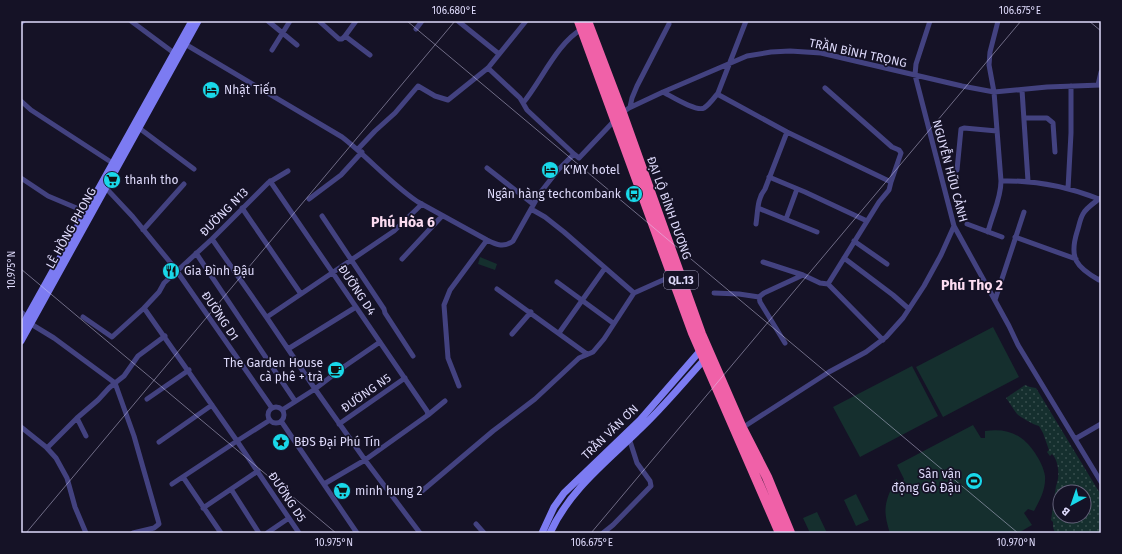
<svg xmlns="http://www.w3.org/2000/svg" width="1122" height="554" font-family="'Fira Sans',sans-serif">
<defs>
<pattern id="grass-dots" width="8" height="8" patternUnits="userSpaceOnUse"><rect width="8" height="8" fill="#152f2e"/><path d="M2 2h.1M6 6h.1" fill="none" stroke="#374d4d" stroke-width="1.8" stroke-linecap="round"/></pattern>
</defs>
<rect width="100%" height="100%" fill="#151226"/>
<!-- grass -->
<path fill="url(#grass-dots)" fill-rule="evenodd" d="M1025 385 1030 387 1036 388 1101 495V533H1055L1053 527V522L1051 520 1056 486C1060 477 1059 461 1052 454L1050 456 1047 452 1049 450 1043 433 1039 426C1034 425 1020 417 1017 414 1013 409 1010 403 1006 398ZM1060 492H1084V516H1060Z"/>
<!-- garden -->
<path fill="#152f2e" d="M480 257 497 264 495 270 478 264Z
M993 327 1019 377 943 417 916 367Z
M912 366 938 416 860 457 833 407Z
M973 425 981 438H985V431C1008 428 1022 434 1035 453 1039 459 1044 468 1045 476 1046 489 1040 500 1034 511L1028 509 1024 513 1032 525 1020 532 1014 533H890C882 509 885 501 896 479L902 483 904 479 897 465Z
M856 494 869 520 856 526 844 500Z
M817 512 827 533H810L803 518Z"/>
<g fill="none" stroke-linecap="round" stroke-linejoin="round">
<!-- street -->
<path stroke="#434280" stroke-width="5" d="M131 21 174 53
M268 21 297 45
M319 21 339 39H342L345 36
M356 21 345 36 370 55
M458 21 499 54
M746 21 718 93 719 95 787 132 891 182 889 190 879 202 828 284
M930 21 916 64 915 75 954 226 1009 326 1018 345 1101 482
M998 21 990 52 989 65 994 92 1001 181C1034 180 1068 187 1099 199L1101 198
M21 23 23 21
M416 29 422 21
M185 44 342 137C368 157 391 184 418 202L487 240C497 245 504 248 513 241L540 193 558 170 574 154 579 158 614 121
M272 50 290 21
M488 68 520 98 523 103C542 80 557 43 582 29
M1098 85 1101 72
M825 88 892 147 899 150 901 153 891 182
M1022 90 1028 181
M663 92C671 96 696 112 704 108 709 105 714 98 718 93
M21 101 31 110 114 164
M523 103 527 110 574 154
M630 107 632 98 637 86 669 24
M622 113 629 108 663 92 747 56 771 52 790 51 821 53 962 86 994 92 1047 87 1101 85
M1024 118H1047L1053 123 1055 152
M139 128 194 169
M358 149 375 131 395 113 418 86 435 96 448 100 488 68 526 21
M487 168 533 204
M957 170 961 129 964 128 997 131
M769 177 805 192 867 221
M21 178 48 196 86 212
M270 181 427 411 428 415 365 460 315 389 345 366 380 342
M104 186 133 217 174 267 272 408
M1068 189 1071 133V86
M309 199 341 175 362 152
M1099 199C1094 203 1086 208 1083 214 1080 219 1079 226 1077 232 1069 258 1076 267 1099 280L1101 278
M242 208 301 294
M758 208 817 232
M531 209 545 217 564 232 634 293 672 276
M322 216 384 309 385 313 413 356
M786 219 797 189
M756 224C758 211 757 199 765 189L787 132
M967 224 1002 237
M143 230 184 184
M988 232C992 215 1001 199 1001 181
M1015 237 1076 259
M212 239 267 318
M854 241 887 264
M196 253 295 401
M844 258 893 295 909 309
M402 259 442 216
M763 262 803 275 820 283 828 284 883 340
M557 282 613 323
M497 289 587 354
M714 293 739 294 759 297
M995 300 1024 212
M21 312 27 317
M83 317 112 337 144 308
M31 324 54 338 115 383 124 376 138 356 165 336
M559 333 605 268
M512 334 531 312
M785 343 760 302 759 297 764 293 803 275
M288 349 356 307
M459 386 448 358 444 305 450 290 487 240
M147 399 189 370
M268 415a8 8 0 1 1 16 0a8 8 0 1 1-16 0Z
M282 410 315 389 267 318V317L394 231 422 204
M428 415 445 401
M270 420 237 441 299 533
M281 421 357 533
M339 424 405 378
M21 427 46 447 56 458 67 478 75 507 86 533
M742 428 829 372 866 352 886 337 903 318 924 286 941 255 954 226
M86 436 77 418 98 400 109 388 115 383 134 436 158 520 159 524 154 528 133 533
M1075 439 1101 424
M159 442 212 405
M47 448 77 418
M183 477 221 533
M172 484 237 441 144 308 159 292 164 283 212 239 268 183 288 171
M324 484 365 460 420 533
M231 489 259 533
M422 491 493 431 535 399 579 358 593 352 604 339 634 293
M203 508 258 471
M476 524 484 533
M267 533 289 518
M603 533 613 525 651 486 650 481 637 463 629 438"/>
<!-- secondary -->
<path stroke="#7c7bf2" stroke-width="7" d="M21 328 192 21
M21 341 198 21
M542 533 554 507 564 493 640 420 700 351
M550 533C569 491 605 463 637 432 661 410 682 384 704 360"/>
<!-- highway -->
<path stroke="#f061a8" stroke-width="10" d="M579 21 693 333 780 533
M587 21 622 113 701 334 742 428 767 477 790 533"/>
</g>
<!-- ticks -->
<path fill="none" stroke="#dedafb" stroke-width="1" stroke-opacity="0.45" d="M407 21 1018 533M1089 21 1101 31M21 269 336 533M26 533 455 21M591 533 1021 21"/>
<!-- icons -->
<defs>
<g id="hotel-disc" transform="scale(0.9)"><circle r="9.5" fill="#19d8e9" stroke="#151226"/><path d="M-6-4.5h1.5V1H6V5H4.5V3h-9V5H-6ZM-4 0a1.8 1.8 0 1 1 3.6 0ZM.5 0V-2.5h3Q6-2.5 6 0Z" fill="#111"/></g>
<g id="supermarket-disc" transform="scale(0.9)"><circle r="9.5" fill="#19d8e9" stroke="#151226"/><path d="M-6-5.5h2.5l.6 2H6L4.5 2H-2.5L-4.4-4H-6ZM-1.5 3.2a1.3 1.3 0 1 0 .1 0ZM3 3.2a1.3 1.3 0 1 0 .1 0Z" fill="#111"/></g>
<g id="bus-disc" transform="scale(0.9)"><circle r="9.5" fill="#19d8e9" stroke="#151226"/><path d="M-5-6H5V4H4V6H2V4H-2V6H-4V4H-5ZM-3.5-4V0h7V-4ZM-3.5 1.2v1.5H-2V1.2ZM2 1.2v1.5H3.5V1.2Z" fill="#111"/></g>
<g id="restaurant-disc" transform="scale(0.9)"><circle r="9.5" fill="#19d8e9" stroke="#151226"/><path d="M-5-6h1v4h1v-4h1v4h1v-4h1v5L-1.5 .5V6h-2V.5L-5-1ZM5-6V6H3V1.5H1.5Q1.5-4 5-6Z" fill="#111"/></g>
<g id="cafe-disc" transform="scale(0.9)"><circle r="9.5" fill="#19d8e9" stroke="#151226"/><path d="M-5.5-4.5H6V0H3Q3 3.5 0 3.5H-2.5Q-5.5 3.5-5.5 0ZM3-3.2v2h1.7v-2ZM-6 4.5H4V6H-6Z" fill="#111"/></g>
<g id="sight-disc" transform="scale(0.9)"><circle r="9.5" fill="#19d8e9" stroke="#151226"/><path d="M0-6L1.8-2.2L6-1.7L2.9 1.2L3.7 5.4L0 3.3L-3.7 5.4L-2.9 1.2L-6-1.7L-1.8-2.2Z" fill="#111"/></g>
<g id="stadium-disc" transform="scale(0.9)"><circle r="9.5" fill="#19d8e9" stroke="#151226"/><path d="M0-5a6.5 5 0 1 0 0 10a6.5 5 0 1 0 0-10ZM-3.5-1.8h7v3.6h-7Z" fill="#111"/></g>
</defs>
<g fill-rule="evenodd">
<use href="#hotel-disc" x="211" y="90"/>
<use href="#hotel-disc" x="550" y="170"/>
<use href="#supermarket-disc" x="112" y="180"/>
<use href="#bus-disc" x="634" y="194"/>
<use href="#restaurant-disc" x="171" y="271"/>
<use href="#cafe-disc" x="336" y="370"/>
<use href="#sight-disc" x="281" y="442"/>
<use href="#stadium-disc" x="974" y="481"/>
<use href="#supermarket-disc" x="342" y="491"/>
</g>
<g text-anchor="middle" stroke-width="3.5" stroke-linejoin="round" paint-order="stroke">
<!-- shield labels -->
<rect fill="#151226" stroke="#a29ebb" stroke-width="1" x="664" y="271" width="34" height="18" rx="3"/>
<g font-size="11" font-weight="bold" fill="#dedafb">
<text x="681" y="284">QL.13</text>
</g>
<!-- street labels -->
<g font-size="12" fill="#dedafb" stroke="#151226">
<text transform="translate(858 53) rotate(12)" y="4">TRẦN BÌNH TRỌNG</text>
<text transform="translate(950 171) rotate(75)" y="4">NGUYỄN HỮU CẢNH</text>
<text transform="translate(669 208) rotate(70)" y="4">ĐẠI LỘ BÌNH DƯƠNG</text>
<text transform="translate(224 212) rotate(-45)" y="4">ĐƯỜNG N13</text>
<text transform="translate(71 228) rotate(-61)" y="4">LÊ HỒNG PHONG</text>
<text transform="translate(357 290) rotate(56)" y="4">ĐƯỜNG D4</text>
<text transform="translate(220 316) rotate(56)" y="4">ĐƯỜNG D1</text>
<text transform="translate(366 393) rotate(-35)" y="4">ĐƯỜNG N5</text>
<text transform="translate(610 432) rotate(-44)" y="4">TRẦN VĂN ƠN</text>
<text transform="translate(287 497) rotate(56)" y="4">ĐƯỜNG D5</text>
</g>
<!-- poi labels -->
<g font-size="12" fill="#dedafb" stroke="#151226" text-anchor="start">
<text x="224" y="94">Nhật Tiến</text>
<text x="563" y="174">K'MY hotel</text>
<text x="125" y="184">thanh tho</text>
<text x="621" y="198" text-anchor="end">Ngân hàng techcombank</text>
<text x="184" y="275">Gia Đình Đậu</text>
<text x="323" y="367" text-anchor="end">The Garden House<tspan x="323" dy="14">cà phê + trà</tspan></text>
<text x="294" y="446">BĐS Đại Phú Tín</text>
<text x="961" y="478" text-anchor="end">Sân vận<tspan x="961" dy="14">động Gò Đậu</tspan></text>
<text x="355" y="495">minh hung 2</text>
</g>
<!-- quarter labels -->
<g font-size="14" font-weight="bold" fill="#fcdcf1" stroke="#151226">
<text x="403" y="227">Phú Hòa 6</text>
<text x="972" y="290">Phú Thọ 2</text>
</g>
</g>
<!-- border -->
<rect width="1122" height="554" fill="none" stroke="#151226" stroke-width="44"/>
<!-- north arrow -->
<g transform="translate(1072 504) rotate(220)"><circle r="19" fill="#151226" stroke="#65627b"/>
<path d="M0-3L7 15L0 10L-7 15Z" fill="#19d8e9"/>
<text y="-6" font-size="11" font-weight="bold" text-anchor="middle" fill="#dedafb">B</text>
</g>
<rect x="22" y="22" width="1078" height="510" fill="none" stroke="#dedafb" stroke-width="1.5"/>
<g font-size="10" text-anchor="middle" fill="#dedafb">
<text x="454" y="14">106.680°E</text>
<text x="1020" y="14">106.675°E</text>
<text transform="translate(11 270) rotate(-90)" y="4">10.975°N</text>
<text x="334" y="546">10.975°N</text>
<text x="592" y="546">106.675°E</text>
<text x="1016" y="546">10.970°N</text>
</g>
</svg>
